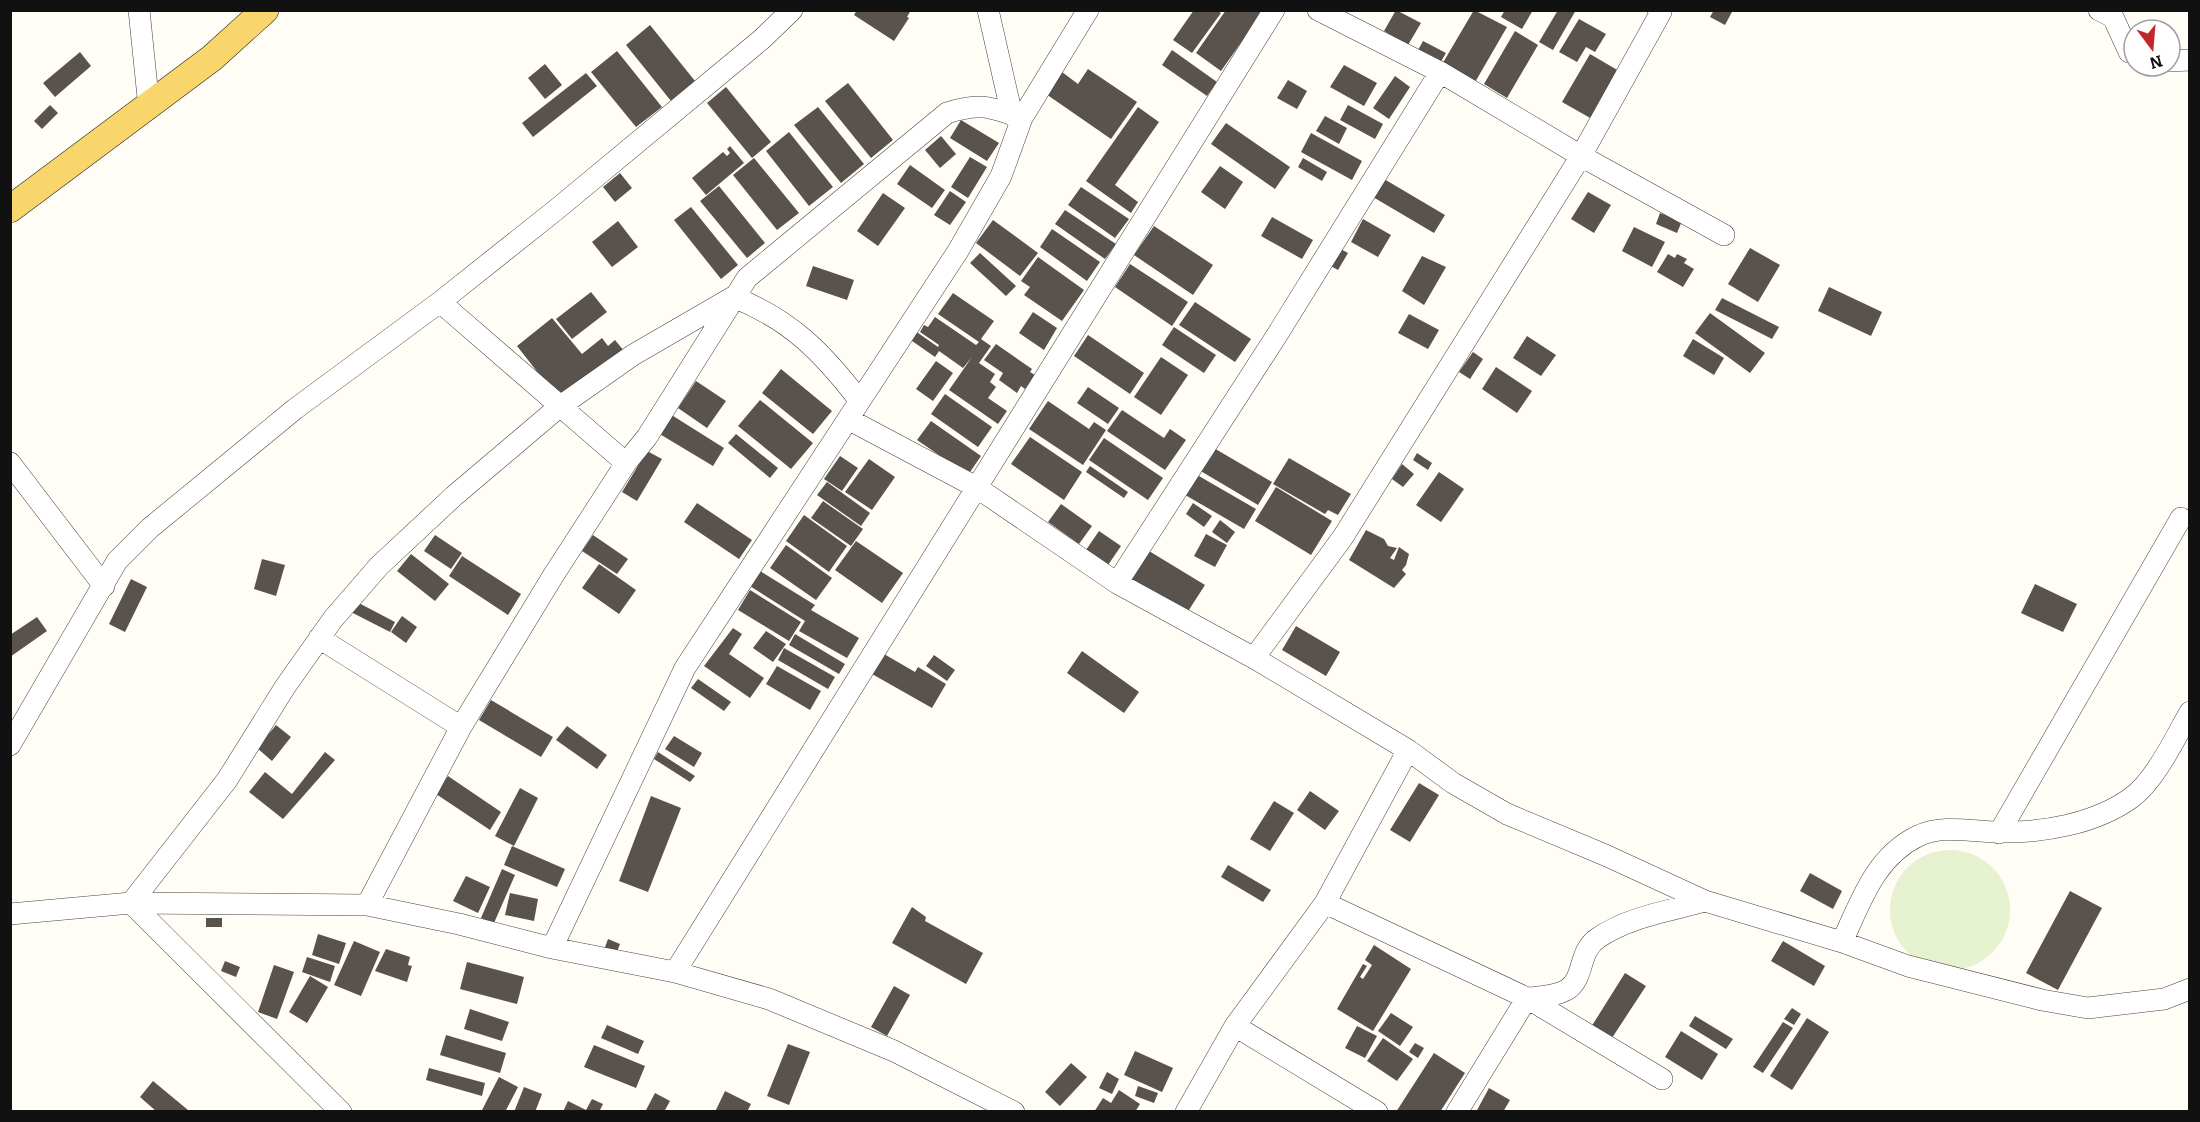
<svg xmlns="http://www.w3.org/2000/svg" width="2200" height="1122" font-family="Bitter,serif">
<rect width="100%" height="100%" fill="#fffdf5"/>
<!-- pitch -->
<path fill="#e6f2cf" d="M1890 910a60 60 0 1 1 120 0a60 60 0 1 1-120 0Z"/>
<!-- building -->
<path fill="#5a524d" d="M857 10H911L907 17 909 18 894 41 854 15Z
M1194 10H1216L1221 13 1192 53 1173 40Z
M1226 10H1264L1221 71 1196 53Z
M1396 10 1421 23 1408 45 1384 31Z
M1474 10 1507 27 1474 84 1441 66Z
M1505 10H1533L1522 29 1501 17Z
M1558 10H1576L1553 50 1539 42Z
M1714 10H1733L1725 25 1710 17Z
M1579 19 1606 34 1595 52 1586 47 1577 62 1559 52Z
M650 25 695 81 671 101 626 45Z
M1515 31 1538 45 1507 98 1484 84Z
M1423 41 1446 53 1439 65 1417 52Z
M1172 50 1217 82 1207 96 1162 65Z
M617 51 662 107 636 127 591 72Z
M80 52 91 66 55 97 43 83Z
M1590 54 1619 71 1592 119 1562 102Z
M545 64 562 85 545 99 528 78Z
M1344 65 1377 83 1364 106 1330 87Z
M1088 69 1137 102 1111 139 1046 94 1062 72 1078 84Z
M586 73 597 86 533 137 522 123Z
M1395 76 1410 87 1389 119 1373 108Z
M1288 80 1307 91 1297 109 1277 98Z
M848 83 893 140 871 158 825 101Z
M726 87 771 142 752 158 707 103Z
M50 105 58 113 42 129 34 121Z
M1348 105 1383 124 1375 139 1340 120Z
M818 107 864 164 841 183 794 125Z
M1138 107 1159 122 1115 185 1138 202 1131 213 1086 181Z
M1325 116 1347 128 1339 144 1316 131Z
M961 120 999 143 987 161 950 138Z
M1226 123 1290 167 1275 189 1211 144Z
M789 132 833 187 809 206 766 151Z
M1311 133 1362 161 1352 180 1301 152Z
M941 136 956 154 940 168 925 150Z
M730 146 744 163 706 195 692 178 723 152 727 156 730 153 727 149Z
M970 157 987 167 968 198 951 187Z
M754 158 799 213 777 230 733 175Z
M1303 158 1327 172 1322 181 1298 167Z
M910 165 945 190 932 208 897 184Z
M1220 166 1243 182 1225 209 1201 192Z
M620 173 632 188 615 202 603 187Z
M1384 179 1445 215 1434 233 1373 197Z
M719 186 765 243 747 258 700 201Z
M1081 187 1129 219 1115 238 1068 205Z
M950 191 966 202 950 225 934 215Z
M1588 192 1611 205 1594 233 1571 219Z
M883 193 905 208 878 246 857 231Z
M691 207 738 265 721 279 674 220Z
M1065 210 1116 244 1105 259 1055 224Z
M1660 213 1682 221 1677 233 1656 224Z
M1272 217 1313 240 1302 259 1261 236Z
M1363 219 1391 235 1378 257 1351 242Z
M993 220 1038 253 1020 276 976 243Z
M618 221 638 247 612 267 592 242Z
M1154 226 1213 265 1193 295 1134 255Z
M1634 227 1665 242 1652 267 1622 251Z
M1052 229 1100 262 1087 281 1040 247Z
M1339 248 1348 253 1338 270 1329 265Z
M1750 248 1780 265 1758 302 1728 284Z
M980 253 1016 286 1006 296 970 263Z
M1668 254 1675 258 1677 254 1687 259 1684 263 1694 269 1683 287 1657 272Z
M1422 256 1446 267 1424 305 1402 291Z
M1038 257 1084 290 1062 321 1024 295 1030 287 1021 281Z
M1130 264 1188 302 1172 326 1115 287Z
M813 266 854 280 847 300 806 286Z
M1829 287 1882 312 1871 336 1818 311Z
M591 292 607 312 572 339 556 319Z
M953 293 994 321 981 339 991 346 979 363 995 374 990 382 996 387 988 398 1007 411 998 424 949 390 972 357 963 368 939 351 935 357 905 336 911 328 938 347 939 345 920 332 924 325 928 327 935 317 976 345 979 342 938 314Z
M1722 298 1779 327 1772 339 1715 310Z
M1195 302 1251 339 1235 362 1179 325Z
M1033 312 1057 328 1044 350 1019 333Z
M1710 313 1765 353 1750 373 1695 333Z
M1409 314 1439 330 1428 349 1398 333Z
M552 318 582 354 602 338 608 346 615 340 624 351 561 402 517 346Z
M1174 327 1216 355 1204 373 1162 345Z
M1088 335 1144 373 1130 394 1074 356Z
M1527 336 1556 355 1541 376 1513 358Z
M1693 339 1724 358 1714 375 1683 356Z
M996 344 1032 369 1030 372 1035 375 1025 389 1021 386 1017 393 999 380 1003 373 984 360Z
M1473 352 1483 359 1470 379 1459 372Z
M1161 357 1188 375 1161 415 1134 397Z
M936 361 953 373 933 401 916 389Z
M1496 367 1532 391 1517 413 1482 389Z
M781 369 832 411 813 434 762 393Z
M696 381 726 401 707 428 678 408Z
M1088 387 1119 408 1108 424 1077 403Z
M945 394 992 427 978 447 931 414Z
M760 400 813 443 791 469 738 426Z
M1048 401 1089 429 1094 422 1106 430 1083 465 1029 429Z
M1122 410 1164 438 1170 429 1186 440 1165 470 1107 431Z
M670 414 724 448 713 466 658 433Z
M931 421 981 456 968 475 917 440Z
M736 434 778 468 770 478 728 443Z
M1030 437 1082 472 1064 500 1011 464Z
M1104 438 1163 478 1148 500 1089 460Z
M1212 447 1272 482 1258 505 1199 470Z
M647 451 662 459 637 501 622 492Z
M1417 453 1432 463 1428 470 1413 460Z
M840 456 858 468 842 491 824 479Z
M1289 458 1351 494 1338 515 1328 510 1325 514 1273 484Z
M869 459 895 477 872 510 845 492Z
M1402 464 1414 474 1403 487 1392 479Z
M1090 466 1128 492 1124 498 1086 472Z
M1192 472 1256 509 1244 529 1180 492Z
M1439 472 1464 489 1441 522 1416 505Z
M827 482 870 513 861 526 817 495Z
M1276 487 1332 521 1311 555 1255 521Z
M823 501 863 529 851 546 811 518Z
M697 503 752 540 739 559 684 522Z
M1193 503 1212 516 1204 527 1186 514Z
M1061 504 1092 526 1079 544 1048 522Z
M804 515 847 546 829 572 786 541Z
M1220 520 1235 532 1227 543 1212 532Z
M1366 530 1384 539 1388 546 1397 548 1390 558 1394 560 1399 547 1409 554 1406 565 1402 570 1406 574 1394 588 1349 560Z
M1099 531 1121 546 1108 565 1086 550Z
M1206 534 1227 545 1215 567 1194 556Z
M435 535 462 553 451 569 424 551Z
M593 535 628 559 617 574 582 551Z
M856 541 903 573 882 603 835 570Z
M786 545 832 578 816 600 770 568Z
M1149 551 1205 585 1185 616 1130 582Z
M411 554 449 584 435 601 397 571Z
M462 556 521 594 508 615 449 576Z
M262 559 285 565 276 596 254 589Z
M599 564 636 590 619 614 582 588Z
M760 571 815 605 811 610 859 638 847 658 799 631 805 621 750 586Z
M131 579 147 587 125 632 109 624Z
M2035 584 2077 604 2063 632 2021 613Z
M750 590 801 622 789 641 738 610Z
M353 600 395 622 390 632 347 610Z
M402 616 417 627 406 643 391 632Z
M37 617 47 631 10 657V635Z
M1296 626 1340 652 1326 676 1282 650Z
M733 628 742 634 729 654 764 678 750 698 704 666Z
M766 631 786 644 773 662 753 648Z
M795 634 845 664 839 674 789 645Z
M784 648 835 677 828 689 778 660Z
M1082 651 1139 692 1124 713 1067 673Z
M884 654 915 672 918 667 946 684 932 708 872 674Z
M934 655 955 670 947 681 926 666Z
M777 666 821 691 810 710 766 684Z
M698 679 731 702 724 711 691 688Z
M491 700 553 737 541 757 479 720Z
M276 725 291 737 272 761 257 748Z
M567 726 607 755 597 769 556 740Z
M674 736 702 753 694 767 665 749Z
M325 752 335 760 283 819 249 792 265 772 292 794Z
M658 752 695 776 690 782 654 759Z
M448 776 501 812 490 830 436 794Z
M1419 783 1439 795 1410 842 1390 830Z
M520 788 538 798 514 846 495 836Z
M1310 791 1339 811 1325 830 1297 810Z
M651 796 681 808 648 892 619 881Z
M1274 801 1294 813 1270 851 1250 839Z
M512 846 565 869 557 887 504 865Z
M1228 865 1271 890 1263 902 1221 877Z
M502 869 515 875 494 923 481 918Z
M1810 873 1842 891 1833 909 1800 891Z
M466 876 490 887 478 913 453 901Z
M2070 891 2102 908 2058 990 2026 973Z
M510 893 538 899 534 921 505 915Z
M912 907 926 917 925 921 983 953 966 984 892 943Z
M206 918H222V927H206Z
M318 934 346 943 339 964 312 955Z
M608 939 620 944 616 954 604 950Z
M354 941 380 952 361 996 334 985Z
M1783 941 1825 966 1814 986 1771 961Z
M1374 945 1411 969 1373 1031 1337 1009 1363 964 1367 966 1360 977 1363 979 1372 965 1365 960Z
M386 949 410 957 408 965 412 966 407 982 375 971Z
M307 957 335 966 330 982 302 972Z
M225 961 240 967 236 977 221 971Z
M467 962 524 977 517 1004 460 989Z
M274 965 294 972 277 1019 258 1012Z
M1625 973 1646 986 1608 1044 1588 1032Z
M310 976 328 987 307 1023 289 1012Z
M894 986 910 995 887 1036 871 1027Z
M1792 1008 1801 1014 1794 1025 1784 1019Z
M470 1009 509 1022 502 1041 464 1029Z
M1391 1013 1413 1027 1400 1046 1378 1031Z
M1695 1016 1733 1039 1726 1049 1689 1026Z
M1807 1018 1829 1032 1792 1090 1770 1076Z
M1783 1022 1793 1028 1763 1073 1753 1067Z
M607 1025 644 1041 638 1054 601 1038Z
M1357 1026 1377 1036 1365 1058 1345 1048Z
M1681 1031 1718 1054 1702 1080 1665 1057Z
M446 1035 506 1053 500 1073 440 1055Z
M1383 1038 1413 1059 1397 1081 1367 1061Z
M1415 1043 1424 1048 1418 1058 1409 1052Z
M788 1044 810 1052 789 1105 767 1096Z
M594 1045 645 1066 636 1088 584 1067Z
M1135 1051 1173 1068 1162 1092 1124 1075Z
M1434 1053 1465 1073 1440 1112H1396Z
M1071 1063 1087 1077 1060 1106 1045 1092Z
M429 1068 485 1083 482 1096 426 1080Z
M1107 1072 1119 1079 1112 1094 1099 1088Z
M499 1077 518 1087 505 1112H481Z
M153 1081 188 1110 157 1112 140 1097Z
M1138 1086 1158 1093 1154 1103 1135 1096Z
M524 1087 542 1094 535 1112H514Z
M1489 1088 1510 1100 1503 1112H1476Z
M1119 1090 1140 1104 1135 1112H1094L1103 1098 1111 1103Z
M725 1091 751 1104 747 1112H715Z
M655 1093 670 1101 664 1112H645Z
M592 1099 603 1104 599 1112H563L568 1101 586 1110Z"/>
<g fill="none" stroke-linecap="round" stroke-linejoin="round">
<!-- minor casing -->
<g stroke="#444" stroke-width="22">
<path id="minor" d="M139 10 149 107
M988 10 1012 115
M1318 10 1440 72 1581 156 1724 235
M2099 10 2113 17 2129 52 2134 53
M2170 61 2190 60
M733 297C790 319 823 353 859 400
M440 302 626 463
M848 419 976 487 1117 583 1254 658 1408 750 1453 783 1507 814 1605 855 1705 901 1842 942 1908 966 2042 1000 2088 1008 2164 999 2190 989
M10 463 104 586
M1117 583 1277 335 1440 72
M319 638 461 727
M1254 658 1343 537 1581 156 1661 12 1658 10
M10 745 117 561 150 528 295 409 440 302 557 209 762 39 792 10
M1999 833 2181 518
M1325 903 1527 998 1662 1079
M367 905 461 727 553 576 626 463 647 437 747 278 947 113C979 102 991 107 1022 118
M10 914 131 903 367 905 459 924 552 948 675 972 769 999 894 1051 1014 1112
M1842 942C1861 901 1875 857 1918 836 1943 824 1973 832 1999 832 2042 833 2095 824 2131 798 2155 781 2175 738 2190 712
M552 948 685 668 958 251 1001 176 1022 118 1088 10
M675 972 1274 10
M1235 1026 1377 1112
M341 1112 131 903 227 780 285 687 333 619 379 566 454 496 559 407 633 355 733 297
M1186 1112 1235 1026 1325 903 1408 750
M1457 1112 1527 998C1540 997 1557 996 1568 989 1585 977 1578 951 1598 938 1628 917 1670 911 1705 901"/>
</g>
<!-- major casing -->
<g stroke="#222" stroke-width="28">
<path id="major" d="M10 209 212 58 265 10"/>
</g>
<!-- minor -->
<use href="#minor" stroke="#fff" stroke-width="21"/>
<!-- major -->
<use href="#major" stroke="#f9d66b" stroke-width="27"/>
</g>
<!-- border -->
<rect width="2200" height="1122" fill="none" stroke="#111111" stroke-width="24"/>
<!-- north arrow -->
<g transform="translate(2152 48) rotate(164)"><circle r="28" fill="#ffffff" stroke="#a0a0a0" stroke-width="1.5"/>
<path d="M0-4.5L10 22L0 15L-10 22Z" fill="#c4262e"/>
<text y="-9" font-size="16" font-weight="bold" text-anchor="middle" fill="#111111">N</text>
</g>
</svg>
